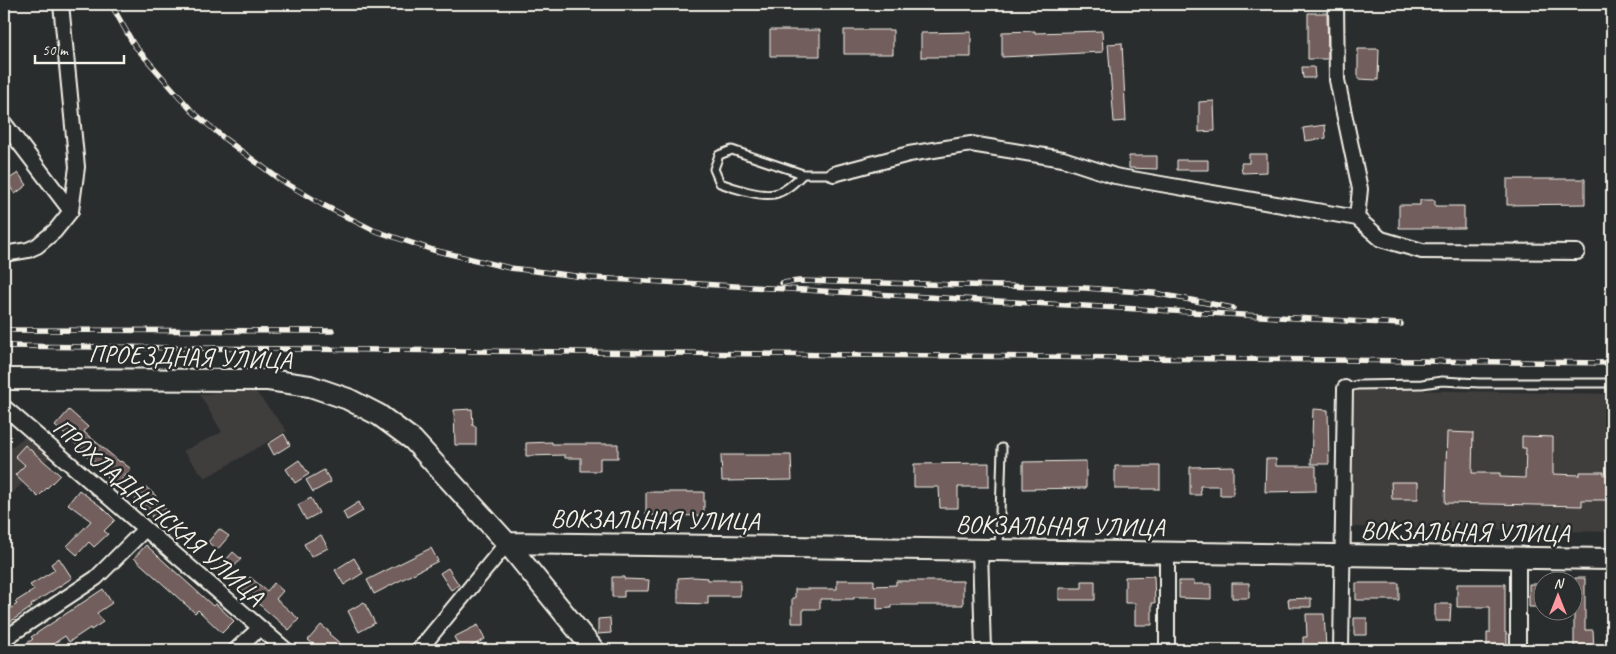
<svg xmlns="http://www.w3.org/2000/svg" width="1616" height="654" font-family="Caveat,sans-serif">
<rect width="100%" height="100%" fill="#2a2d2e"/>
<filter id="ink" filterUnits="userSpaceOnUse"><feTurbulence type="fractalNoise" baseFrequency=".02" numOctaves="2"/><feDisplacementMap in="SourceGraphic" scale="10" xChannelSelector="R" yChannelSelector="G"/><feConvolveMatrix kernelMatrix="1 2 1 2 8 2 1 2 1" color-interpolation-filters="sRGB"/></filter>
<g filter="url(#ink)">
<!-- built -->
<path fill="#403c3c" d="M252 387 287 431 205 478 183 451 222 432 200 395Z
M1353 389 1612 394V532L1350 527Z
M27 435 50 457 4 501V453Z"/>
<!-- building -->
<path fill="#725f5d" stroke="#f4f1e8" d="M1308 13H1327L1328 59H1308Z
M770 30H820V56H770Z
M844 30H893V54H844Z
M1035 31V33L1102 31 1103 52 1002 57V32Z
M971 32V57H921V33Z
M1122 43 1126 121 1114 122 1108 44Z
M1358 49H1379L1378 80 1358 79Z
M1302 67H1314L1315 78H1303Z
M1214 101 1215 131 1199 132V102Z
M1325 125 1326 138 1305 141 1303 128Z
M1249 154H1267V172L1242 173 1241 163H1249Z
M1129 156H1157V169L1129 168Z
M1177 160H1208V170H1177Z
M18 173 27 185 15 194 6 181Z
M1507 179H1585V204L1507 205Z
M1420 200H1435V206H1464V228H1399V205H1420Z
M472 409 473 426H476V445H455L454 410Z
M1313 409 1328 410 1329 464H1311Z
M69 410 88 427 84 432 120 462 121 461 131 469 115 487 106 478 109 475 85 454 86 453 55 426Z
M1447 432 1473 433 1472 473H1500V477L1525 478 1526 448H1522V436L1553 437V474L1580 475V472H1604V475H1612V500H1582V506L1445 503Z
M284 434 290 445 274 455 268 444Z
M552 442V444H618V458H600V471H581V458H565V455L526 456V443Z
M25 445 60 475 38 497 15 475 25 465 15 456Z
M721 455H791L792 480 722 481Z
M1266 459H1276V466H1316V491L1265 492Z
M299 460 309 474 295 483 286 469Z
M1086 461V488L1023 489V462Z
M989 463V487H958V508H940L939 487H914V464Z
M1115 466H1160V489H1115Z
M1233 466V495H1220V486H1200L1201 495H1190V467Z
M324 470 331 482 313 492 306 480Z
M1391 482H1418V499H1392Z
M146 487 156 496 154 499 169 512 159 524 151 517 152 515 135 500Z
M79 490 103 508 115 520 104 531 108 534 94 547 89 542 77 555 67 546 91 521 68 504Z
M646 492H704V516L646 515Z
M311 498 319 513 306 520 298 505Z
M359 502 363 511 347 520 343 512Z
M219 529 229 536 217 550 208 542Z
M321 535 328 548 311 557 304 544Z
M146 545 213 606 216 604 234 621 222 633 198 610 195 613 134 558Z
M431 548 438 561 374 594 367 580Z
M233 552 241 559 225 577 217 570Z
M59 558 72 578 31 605 32 607 4 626V613L17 604 15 602 34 590 30 585 55 570 51 564Z
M354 558 363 573 344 585 335 570Z
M448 568 459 585 451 590 440 573Z
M1154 576 1155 603H1152V625H1135V603H1125V577Z
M250 577 267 591 274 583 283 591 276 599 299 619 289 630 240 588Z
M612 577H624V579L649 580 648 591H624V597H612Z
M694 577 708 578V580H740V596H708V604L678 603V578Z
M1575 578H1585V630H1593L1594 650H1574V585H1575Z
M837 580H874V586L896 585V581H963V605H891V608L877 609V597H854V599H820V609H803V623H792V598H795V589H837Z
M1082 581H1095V600H1059V588H1082Z
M1179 581H1194V584H1211V599L1179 598Z
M1232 583H1249V598H1232Z
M1356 583H1399V600H1356Z
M1457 584H1505V633H1507V650H1487V633H1490V607H1457Z
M1529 584H1544V607H1529Z
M103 589 112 603 97 613 103 622 91 630 90 628 69 642 65 636 44 650H16L33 639 31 637Z
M1311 598V607H1289L1288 599Z
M364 602 375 623 359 632 348 611Z
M1435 604H1451L1450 621H1435Z
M1306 614H1324L1326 647H1303V637H1307Z
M610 618 611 633 598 634V619Z
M1354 618H1367V635H1354Z
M321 625 331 633 329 634 348 650H321L308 640Z
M478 625 485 639 464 650H461L454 637Z"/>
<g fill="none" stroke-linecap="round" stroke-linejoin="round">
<!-- lane casing -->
<g stroke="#f4f1e8" stroke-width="11">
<path id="lane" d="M803 174C795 182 785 192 774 194 761 197 733 188 720 183L714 169 719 155 732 150 803 174H834
M1345 388 1357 385 1422 384 1442 381 1479 383H1612
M999 548 1002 448"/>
</g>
<!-- street casing -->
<g stroke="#f4f1e8" stroke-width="18">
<path id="street" d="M1336 4 1337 80 1360 189 1357 218
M4 123 71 211
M834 174 909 154 971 144 1063 159 1115 176 1357 218 1381 239 1422 251 1577 252
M4 254 28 250 37 246 55 231 71 211 77 167 61 4
M4 407 286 650
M980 550 983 650
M4 639 96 578 145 529
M236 650 260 628
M419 650 507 543
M1167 650V553
M1341 650 1345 388
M1518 650V557"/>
</g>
<!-- secondary casing -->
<g stroke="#f4f1e8" stroke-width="24">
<path id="secondary" d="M4 379 268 380 310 386 348 399 379 415 413 440 507 543 594 650
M507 543 1612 559"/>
</g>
<!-- lane -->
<use href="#lane" stroke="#2a2d2e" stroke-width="7"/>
<!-- street -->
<use href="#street" stroke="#2a2d2e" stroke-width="14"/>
<!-- secondary -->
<use href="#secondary" stroke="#2a2d2e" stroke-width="20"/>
<!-- rail casing -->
<g stroke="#f4f1e8" stroke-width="5.5">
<path id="rail" d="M111 4 134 45 192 111 225 139 279 179 323 205 373 230 433 250 510 268 593 278 1401 324
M782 283 799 281 1085 288 1154 293 1233 308
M4 330 332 331
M4 346 1612 363"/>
</g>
<!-- rail -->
<use href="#rail" stroke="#2a2d2e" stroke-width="4" stroke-dasharray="11" stroke-linecap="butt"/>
</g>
</g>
<g text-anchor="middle" stroke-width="5" stroke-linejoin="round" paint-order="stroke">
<!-- street labels -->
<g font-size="25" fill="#f4f1e8" stroke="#2a2d2e">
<text transform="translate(190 356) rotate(2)" y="9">ПРОЕЗДНАЯ УЛИЦА</text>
<text transform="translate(159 511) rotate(41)" y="9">ПРОХЛАДНЕНСКАЯ УЛИЦА</text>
<text transform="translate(655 519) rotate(1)" y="9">ВОКЗАЛЬНАЯ УЛИЦА</text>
<text transform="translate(1060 525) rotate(1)" y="9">ВОКЗАЛЬНАЯ УЛИЦА</text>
<text transform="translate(1465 531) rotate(1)" y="9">ВОКЗАЛЬНАЯ УЛИЦА</text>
</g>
</g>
<!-- margin -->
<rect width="1616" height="654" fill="none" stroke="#2a2d2e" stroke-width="20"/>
<rect x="10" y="10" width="1596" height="634" fill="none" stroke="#f4f1e8" stroke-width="2" filter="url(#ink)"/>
<!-- north arrow -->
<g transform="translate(1558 596)"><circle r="24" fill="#2a2d2e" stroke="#7b7b78"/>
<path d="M0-4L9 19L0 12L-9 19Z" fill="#ff9aa2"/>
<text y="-8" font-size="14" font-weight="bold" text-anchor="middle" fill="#f4f1e8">N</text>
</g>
<!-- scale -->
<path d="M35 55v8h89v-8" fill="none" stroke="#f4f1e8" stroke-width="2.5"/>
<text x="42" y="55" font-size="15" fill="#f4f1e8" stroke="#2a2d2e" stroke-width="4" paint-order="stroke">50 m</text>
</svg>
